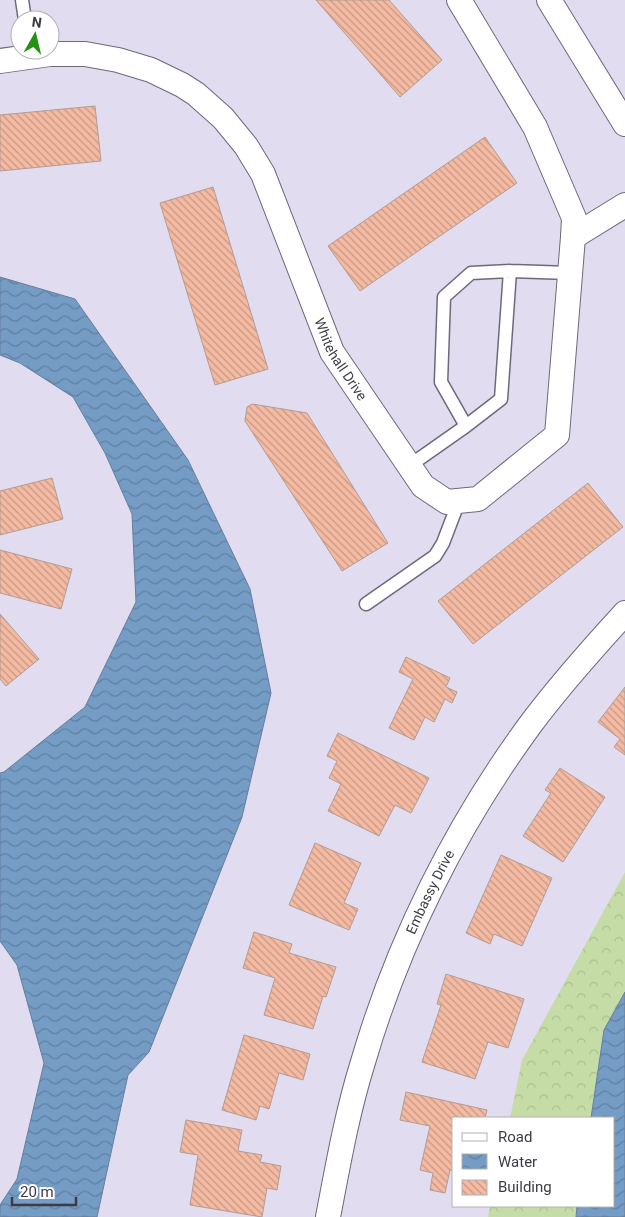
<svg xmlns="http://www.w3.org/2000/svg" width="625" height="1217" font-family="Roboto,sans-serif">
<defs>
<pattern id="forest-crowns" width="20" height="18" patternUnits="userSpaceOnUse" patternTransform="scale(1.25)"><rect width="20" height="18" fill="#c6dca7"/><path d="M2 6a3 3 0 1 1 6 0M12 15a3 3 0 1 1 6 0" fill="none" stroke="#abbe91"/></pattern>
<pattern id="water-waves" width="16" height="10" patternUnits="userSpaceOnUse" patternTransform="scale(1.25)"><rect width="16" height="10" fill="#749cc4"/><path d="M0 5q4-4 8 0t8 0" fill="none" stroke="#6180a1"/></pattern>
<pattern id="building-back-hatch" width="6" height="6" patternUnits="userSpaceOnUse" patternTransform="scale(1.25)"><rect width="6" height="6" fill="#f4baa2"/><path d="M-1 5l2 2M0 0l6 6M5-1l2 2" fill="none" stroke="#c79886"/></pattern>
</defs>
<rect width="100%" height="100%" fill="#e2dcf1"/>
<!-- forest -->
<path fill="url(#forest-crowns)" d="M625 872V992L604 1030 591 1118H510L522 1060Z
M490 1206H577L576 1217H488Z"/>
<!-- water -->
<path fill="url(#water-waves)" stroke="#647f9e" d="M0 277 75 299 188 460 250 589 271 693 242 817 149 1052 128 1075 97 1217H0V1205L17 1179 44 1063 17 965 0 941V773L4 772 85 707 136 602 132 514 105 453 73 397 20 363 0 355Z
M625 992V1217H576L577 1206H614V1118H591L604 1030Z"/>
<!-- building -->
<path fill="url(#building-back-hatch)" stroke="#b29c92" d="M316 0H389L442 60 400 97Z
M95 106 101 161 0 171V115Z
M485 137 517 183 360 291 328 246Z
M213 187 268 369 215 385 160 203Z
M252 404 307 413 388 543 342 571 245 421 247 407Z
M52 478 63 519 0 535V491Z
M588 483 623 527 473 644 438 601Z
M0 550 72 569 61 609 0 593Z
M0 614 39 659 6 686 0 679Z
M406 657 450 678 446 687 457 692 452 703 445 699 434 722 425 717 414 740 389 728 413 679 399 672Z
M625 687V755L614 747 620 739 598 722Z
M338 733 429 778 411 813 395 805 379 836 328 811 341 784 329 778 337 761 327 756Z
M560 768 605 797 563 862 523 836 551 793 545 790Z
M315 843 361 863 344 903 358 909 349 930 289 905Z
M501 855 552 878 522 946 494 934 490 944 466 933Z
M254 932 292 944 289 953 336 967 326 997 323 996 313 1029 264 1015 275 978 243 968Z
M446 974 524 999 508 1048 488 1042 475 1079 422 1062 441 1005 437 1004Z
M244 1035 310 1054 303 1080 279 1073 269 1109 260 1106 256 1120 222 1110Z
M406 1092 487 1110 485 1118H454V1171L450 1170 445 1193 430 1190 433 1173 420 1170 430 1126 400 1120Z
M186 1120 242 1130 238 1151 262 1155 260 1162 281 1166 277 1190 267 1188 262 1217 190 1205 198 1155 180 1152Z"/>
<g fill="none" stroke-linecap="round" stroke-linejoin="round">
<!-- service casing -->
<g stroke="#6e687b" stroke-width="15">
<path id="service" d="M22 0 25 20
M510 271 501 399 466 426 441 382 444 297 471 273 510 271 570 273
M409 466 466 426
M366 604 435 556 443 543 459 501"/>
</g>
<!-- minor casing -->
<g stroke="#6e687b" stroke-width="26">
<g id="minor">
<path d="M459 0 535 127 574 218 573 237"/>
<path d="M549 0 625 124"/>
<path id="s1" d="M0 61 50 54H85L118 60 151 70 182 85 196 94 223 118 246 146 263 174 332 352 423 486 447 502 478 499 557 435 573 237 625 205"/>
<path id="s2" d="M328 1217C338 1165 347 1113 363 1062 398 942 456 826 530 725 559 686 592 649 625 613"/>
</g>
</g>
<!-- service -->
<use href="#service" stroke="#fff" stroke-width="12"/>
<!-- minor -->
<use href="#minor" stroke="#fff" stroke-width="24"/>
</g>
<g text-anchor="middle" stroke-width="4.5" stroke-linejoin="round" paint-order="stroke">
<!-- street labels -->
<g font-size="14" fill="#3e3b44" stroke="#fff">
<text dy="5" stroke="none"><textPath href="#s1" startOffset="511">Whitehall Drive</textPath></text>
<text dy="5" stroke="none"><textPath href="#s2" startOffset="342">Embassy Drive</textPath></text>
</g>
</g>
<!-- legend -->
<rect x="452" y="1117" width="162" height="90" fill="#ffffff" stroke="#b2b1b4"/>
<rect x="462" y="1133" width="25" height="8" fill="#ffffff" stroke="#b2b1b4"/>
<text x="498" y="1142" font-size="15" fill="#3e3b44">Road</text>
<rect x="462" y="1154" width="25" height="15" fill="url(#water-waves)" stroke="#b2b1b4"/>
<text x="498" y="1167" font-size="15" fill="#3e3b44">Water</text>
<rect x="462" y="1180" width="25" height="15" fill="url(#building-back-hatch)" stroke="#b2b1b4"/>
<text x="498" y="1192" font-size="15" fill="#3e3b44">Building</text>
<!-- north arrow -->
<g transform="translate(35 35) rotate(8)"><circle r="24" fill="#ffffff" stroke="#b2b1b4"/>
<path d="M0-4L9 19L0 12L-9 19Z" fill="#269116"/>
<text y="-8" font-size="14" font-weight="bold" text-anchor="middle" fill="#3e3b44">N</text>
</g>
<!-- scale -->
<path d="M12 1197v8h64v-8" fill="none" stroke="#3e3b44" stroke-width="2.5"/>
<text x="20" y="1197" font-size="15" fill="#3e3b44" stroke="#ffffff" stroke-width="4" paint-order="stroke">20 m</text>
</svg>
